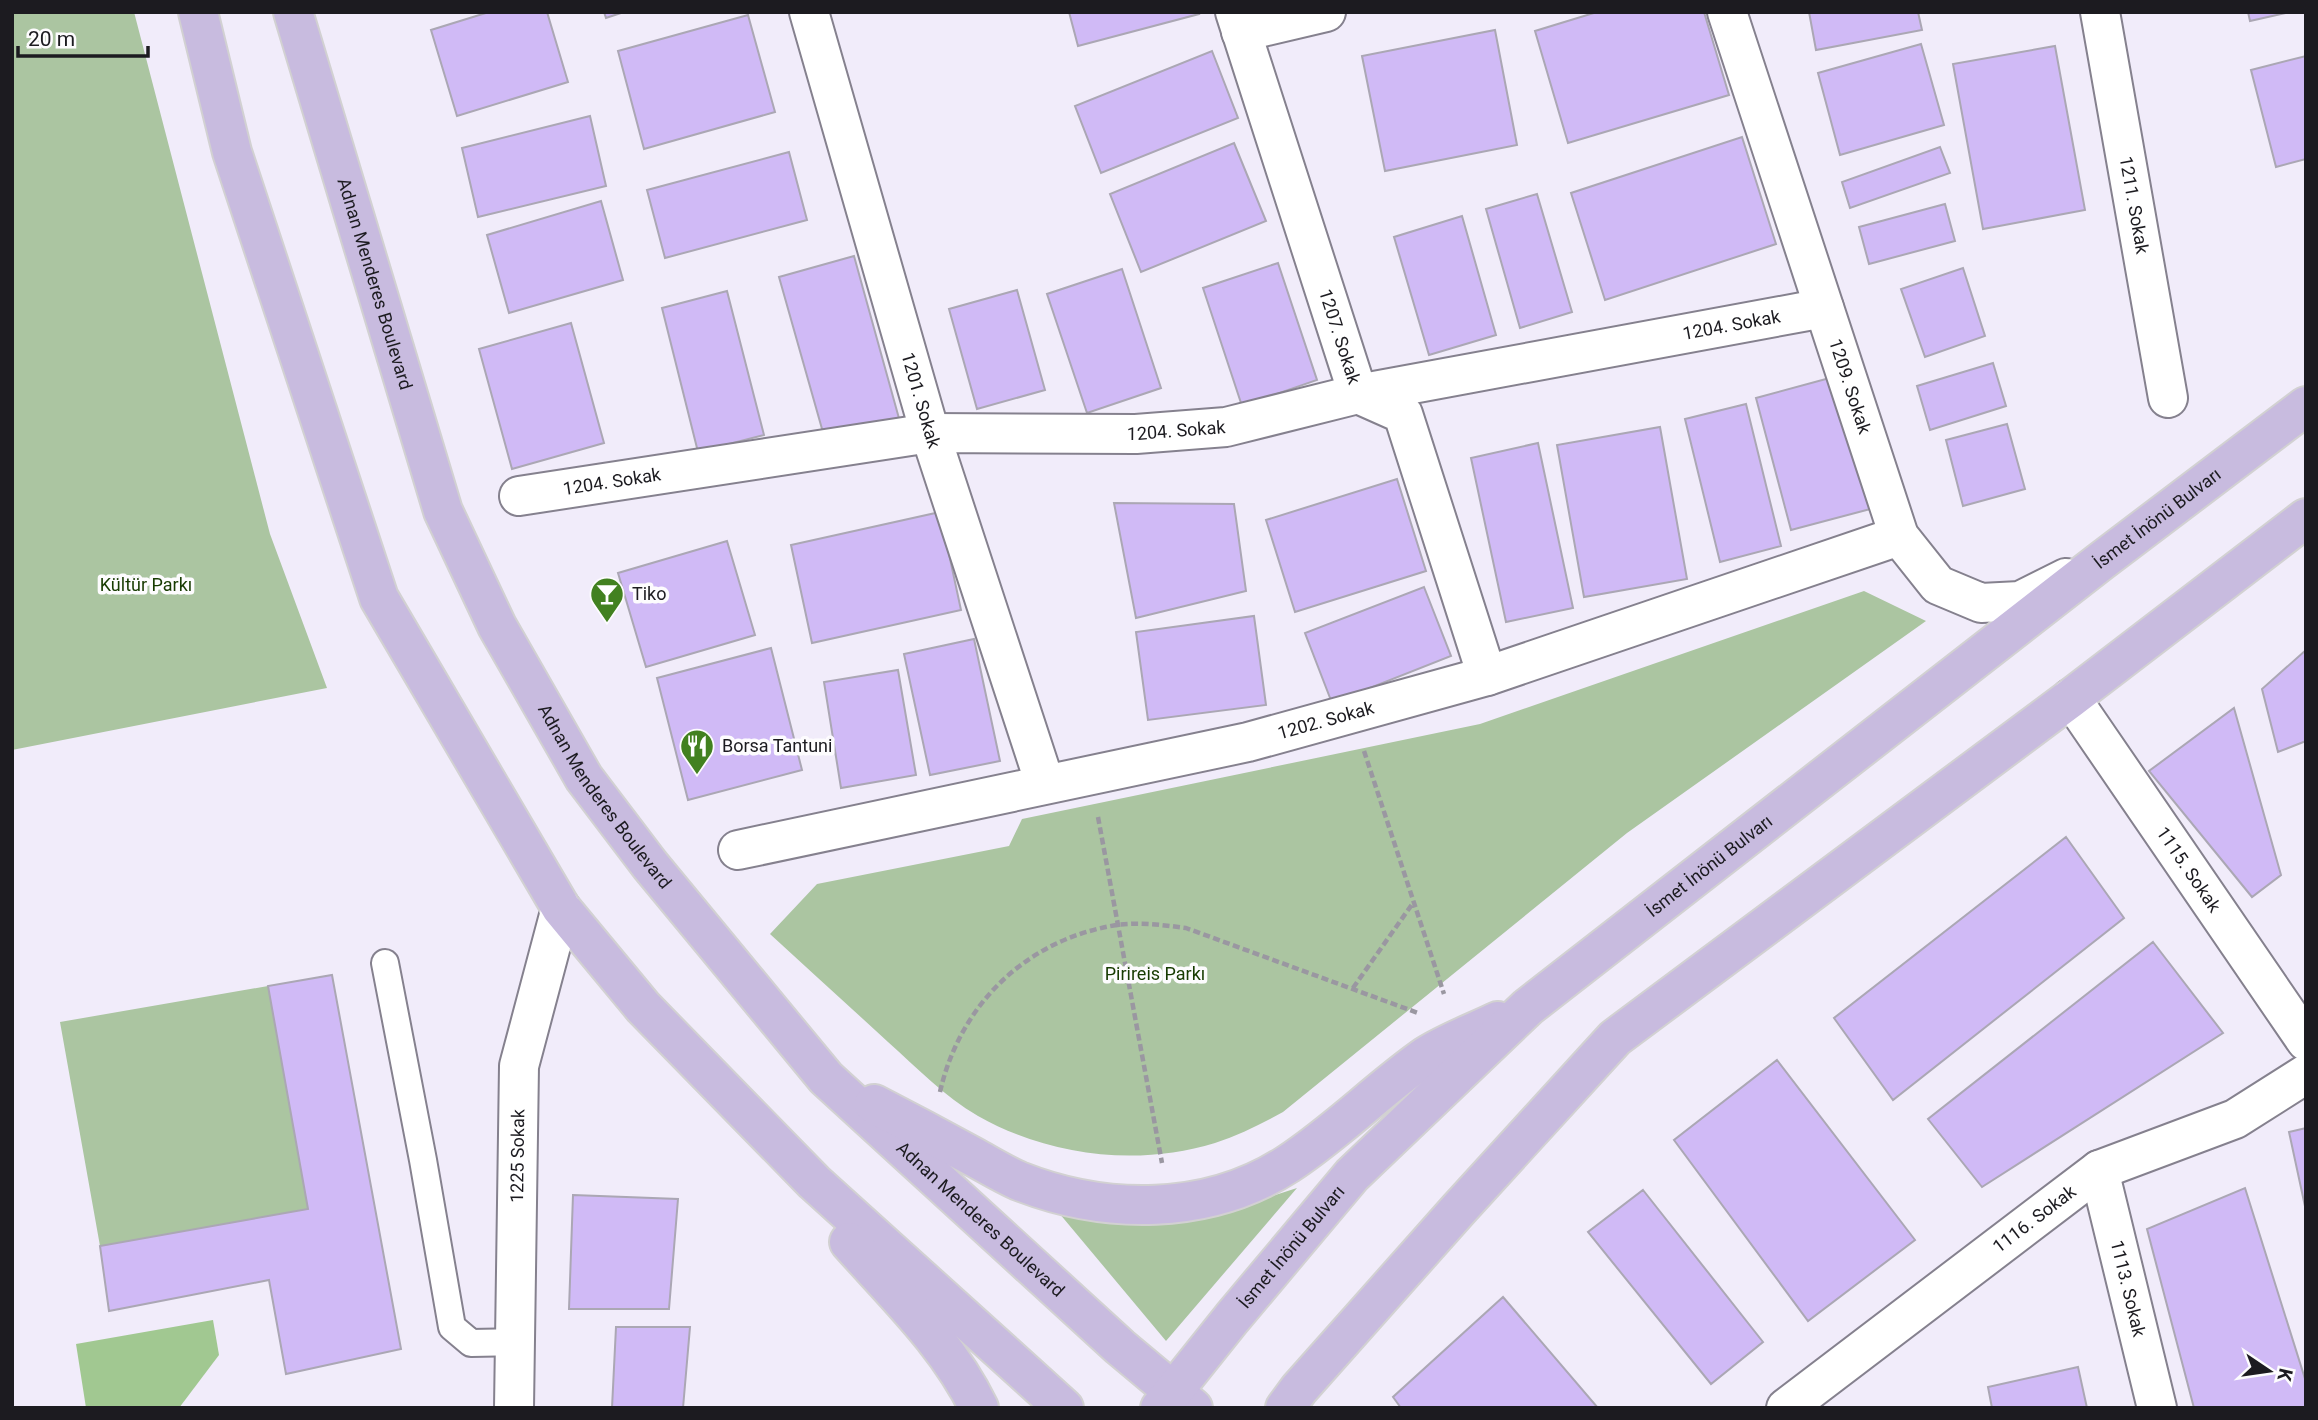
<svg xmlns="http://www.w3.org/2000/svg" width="2318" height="1420" font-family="Roboto,sans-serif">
<rect width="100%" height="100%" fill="#f1ecfa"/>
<!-- green -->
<path fill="#abc5a1" d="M12 12H134L270 534 327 688 12 750Z
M1864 591 1926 621 1627 833 1283 1112C1261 1124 1239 1135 1215 1143 1137 1167 1049 1156 978 1116 944 1096 917 1068 888 1042 849 1006 809 970 770 934L817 884 1009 846 1022 819 1480 724Z
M268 986 308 1209 100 1246 60 1022Z
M1297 1188 1166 1341 1054 1207 1216 1214Z"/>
<!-- water -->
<path fill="#a1c891" d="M213 1320 219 1355 179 1408H86L76 1344Z"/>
<!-- building -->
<path fill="#d0baf6" stroke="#aba7b4" stroke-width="2" d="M489 12H547L568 82 457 116 431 30Z
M604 12H624L606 18Z
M1069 12H1198L1199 14 1078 46Z
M1597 12H1704L1729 95 1568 143 1535 31Z
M1809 12H1918L1922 30 1816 50Z
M2248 12H2290L2250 21Z
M748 15 775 112 644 149 618 51Z
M1495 30 1517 145 1385 171 1362 56Z
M1921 44 1944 125 1840 155 1818 73Z
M2055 46 2085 210 1983 229 1953 64Z
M1212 51 1238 118 1101 173 1075 106Z
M2306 56V159L2276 167 2251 70Z
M590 116 606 186 478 217 462 148Z
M1742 137 1776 244 1605 300 1571 193Z
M1234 143 1266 221 1141 272 1110 194Z
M1940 147 1950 173 1850 208 1842 182Z
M789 152 807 220 665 258 647 190Z
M1537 194 1572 312 1520 328 1486 209Z
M601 201 623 280 509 313 487 235Z
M1945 204 1955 241 1869 264 1859 227Z
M1462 216 1496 335 1429 355 1394 237Z
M854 256 900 422 826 443 779 277Z
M1278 263 1317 380 1242 406 1203 288Z
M1963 268 1985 336 1925 357 1901 289Z
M1122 269 1161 388 1087 413 1047 294Z
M1017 290 1045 390 977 409 949 309Z
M727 291 764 435 698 452 662 308Z
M571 323 604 443 512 469 479 349Z
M1993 363 2006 406 1930 430 1917 386Z
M1837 376 1874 508 1791 530 1756 398Z
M1746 404 1781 546 1720 562 1685 419Z
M2007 424 2025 489 1963 506 1946 440Z
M1660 427 1687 579 1584 597 1557 445Z
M1538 443 1573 608 1506 622 1471 458Z
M1397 479 1426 571 1295 612 1266 520Z
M1114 503 1234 504 1246 591 1136 618Z
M940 512 961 610 812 643 791 545Z
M727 541 755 635 646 667 618 573Z
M1424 587 1451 656 1332 703 1305 633Z
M1254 616 1266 705 1148 720 1136 632Z
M974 639 1000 761 930 775 904 654Z
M771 648 802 770 688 800 657 678Z
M2306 650V741L2278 752 2262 689Z
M898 670 916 775 841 788 824 682Z
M2234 708 2281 875 2252 897 2149 771Z
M2066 837 2124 918 1893 1100 1834 1018Z
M2153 942 2223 1033 1982 1187 1928 1119Z
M332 975 401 1349 286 1374 269 1280 109 1311 100 1246 308 1209 268 986Z
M1777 1060 1915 1240 1808 1321 1674 1140Z
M2306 1128V1211L2289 1132Z
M2245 1188 2306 1382V1408H2194L2147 1229Z
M1643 1190 1763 1342 1711 1384 1588 1232Z
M573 1195 678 1199 669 1309H569Z
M1503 1297 1598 1408H1401L1393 1397Z
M616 1327H690L683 1408H612Z
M2078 1367 2087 1408H1992L1988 1387Z"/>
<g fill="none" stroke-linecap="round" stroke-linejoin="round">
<!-- service casing -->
<g stroke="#85818e" stroke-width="30">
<path id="service" d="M385 963 423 1160 452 1327 471 1343 516 1342"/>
</g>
<!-- minor casing -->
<g stroke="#85818e" stroke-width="42">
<g id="minor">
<path id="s1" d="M809 12 930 433 1045 784"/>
<path id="s2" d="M1235 12 1358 394 1403 414 1487 676"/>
<path id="s3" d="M1727 12 1899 536 1938 585 1981 603 2020 601 2066 578"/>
<path id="s4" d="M2100 12 2168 398"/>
<path d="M1241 32 1326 12"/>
<path id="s5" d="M519 496 930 433 1136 434 1226 427 1358 394 1824 308"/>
<path id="s6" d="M2071 698 2306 1041"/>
<path id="s7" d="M738 850 1248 742 1487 676 1899 536"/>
<path id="s8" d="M2099 1170 2157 1408"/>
<path id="s9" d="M514 1408 519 1066 561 908"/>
<path id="s10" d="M1786 1408 2099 1170 2235 1119 2306 1074"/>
</g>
</g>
<!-- primary casing -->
<g stroke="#d2d1d2" stroke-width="42">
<g id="primary">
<path d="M198 12 232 152 379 598 561 908 643 1007 814 1182 1064 1408"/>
<path id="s11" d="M293 12 443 511 497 626 584 778 650 865 826 1078 1120 1347 1193 1408"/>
<path d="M874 1104C907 1121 939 1138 972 1156 987 1164 1003 1174 1019 1181 1105 1215 1208 1216 1288 1164 1337 1132 1379 1089 1426 1056 1448 1042 1475 1032 1498 1021"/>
<path d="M849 1242C896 1295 948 1344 979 1408"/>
<path id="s12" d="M1160 1408 1232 1318 1352 1175 1528 1007 2100 562 2306 406"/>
<path d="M1285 1408 1299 1389 1458 1210 1615 1038 2071 698 2306 518"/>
</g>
</g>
<!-- path -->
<path stroke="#9a97a1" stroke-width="4.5" stroke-dasharray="7 3.5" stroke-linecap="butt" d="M1364 751 1444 994
M1098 817 1162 1163
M1353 988 1413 903
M940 1092C960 1004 1027 939 1117 925 1140 922 1163 925 1186 928L1418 1013"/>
<!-- service -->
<use href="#service" stroke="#fff" stroke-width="26"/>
<!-- minor -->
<use href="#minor" stroke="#fff" stroke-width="38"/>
<!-- primary -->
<use href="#primary" stroke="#c8bbdf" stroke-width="38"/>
</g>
<!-- icons -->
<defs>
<g id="bar-pin" transform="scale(1.75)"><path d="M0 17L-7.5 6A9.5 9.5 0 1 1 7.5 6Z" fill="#428120" stroke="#fdfcfe"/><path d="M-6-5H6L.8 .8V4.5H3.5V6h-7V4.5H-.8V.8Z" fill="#fff"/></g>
<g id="restaurant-pin" transform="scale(1.75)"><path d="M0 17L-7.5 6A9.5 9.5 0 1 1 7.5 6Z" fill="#428120" stroke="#fdfcfe"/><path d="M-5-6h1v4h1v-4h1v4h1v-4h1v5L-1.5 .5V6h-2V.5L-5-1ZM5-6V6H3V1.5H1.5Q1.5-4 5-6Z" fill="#fff"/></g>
</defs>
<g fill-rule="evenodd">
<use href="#bar-pin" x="607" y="594"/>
<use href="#restaurant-pin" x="697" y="746"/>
</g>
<g text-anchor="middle" stroke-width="7" stroke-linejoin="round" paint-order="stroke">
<!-- street labels -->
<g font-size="18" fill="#1c1b20" stroke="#fdfcfe">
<text dy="6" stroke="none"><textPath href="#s4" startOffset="196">1211. Sokak</textPath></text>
<text dy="6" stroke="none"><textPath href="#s11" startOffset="284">Adnan Menderes Boulevard</textPath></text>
<text dy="6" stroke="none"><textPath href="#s5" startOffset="1228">1204. Sokak</textPath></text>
<text dy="6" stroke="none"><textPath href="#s2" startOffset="341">1207. Sokak</textPath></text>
<text dy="6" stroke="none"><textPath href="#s3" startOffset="394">1209. Sokak</textPath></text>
<text dy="6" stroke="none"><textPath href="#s1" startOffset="404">1201. Sokak</textPath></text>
<text dy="6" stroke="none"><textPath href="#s5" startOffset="662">1204. Sokak</textPath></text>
<text dy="6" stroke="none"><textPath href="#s5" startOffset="94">1204. Sokak</textPath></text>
<text dy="6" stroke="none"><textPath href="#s12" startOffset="1342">İsmet İnönü Bulvarı</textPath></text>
<text dy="6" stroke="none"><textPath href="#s7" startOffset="602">1202. Sokak</textPath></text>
<text dy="6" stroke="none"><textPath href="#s11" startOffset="850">Adnan Menderes Boulevard</textPath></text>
<text dy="6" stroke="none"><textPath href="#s12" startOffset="775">İsmet İnönü Bulvarı</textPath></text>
<text dy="6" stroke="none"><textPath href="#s6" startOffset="208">1115. Sokak</textPath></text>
<text dy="6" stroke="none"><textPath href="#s9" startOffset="252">1225 Sokak</textPath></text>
<text dy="6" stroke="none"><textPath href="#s10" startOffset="312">1116. Sokak</textPath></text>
<text dy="6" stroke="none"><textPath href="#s11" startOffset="1418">Adnan Menderes Boulevard</textPath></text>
<text dy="6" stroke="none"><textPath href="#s12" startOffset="208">İsmet İnönü Bulvarı</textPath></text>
<text dy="6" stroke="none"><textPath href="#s8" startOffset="122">1113. Sokak</textPath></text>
</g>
<!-- park labels -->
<g font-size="18" fill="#173b01" stroke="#fdfcfe">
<text x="146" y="591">Kültür Parkı</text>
<text x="1155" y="980">Pirireis Parkı</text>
</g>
<!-- poi labels -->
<g font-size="18" fill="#1c1b20" stroke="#fdfcfe" text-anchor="start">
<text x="632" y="600">Тiko</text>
<text x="722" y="752">Borsa Tantuni</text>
</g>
</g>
<!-- border -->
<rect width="2318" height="1420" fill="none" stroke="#1c1b20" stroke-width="28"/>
<!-- north arrow -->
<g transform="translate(2269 1371) rotate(103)" stroke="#fdfcfe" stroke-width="5" paint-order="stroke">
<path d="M0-5L12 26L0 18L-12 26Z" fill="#1c1b20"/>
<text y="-10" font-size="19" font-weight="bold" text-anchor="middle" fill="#1c1b20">K</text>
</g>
<!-- scale -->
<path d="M18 46v10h130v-10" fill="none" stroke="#1c1b20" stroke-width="3.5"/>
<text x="28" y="46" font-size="21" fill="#1c1b20" stroke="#fdfcfe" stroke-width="5" paint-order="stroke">20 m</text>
</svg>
